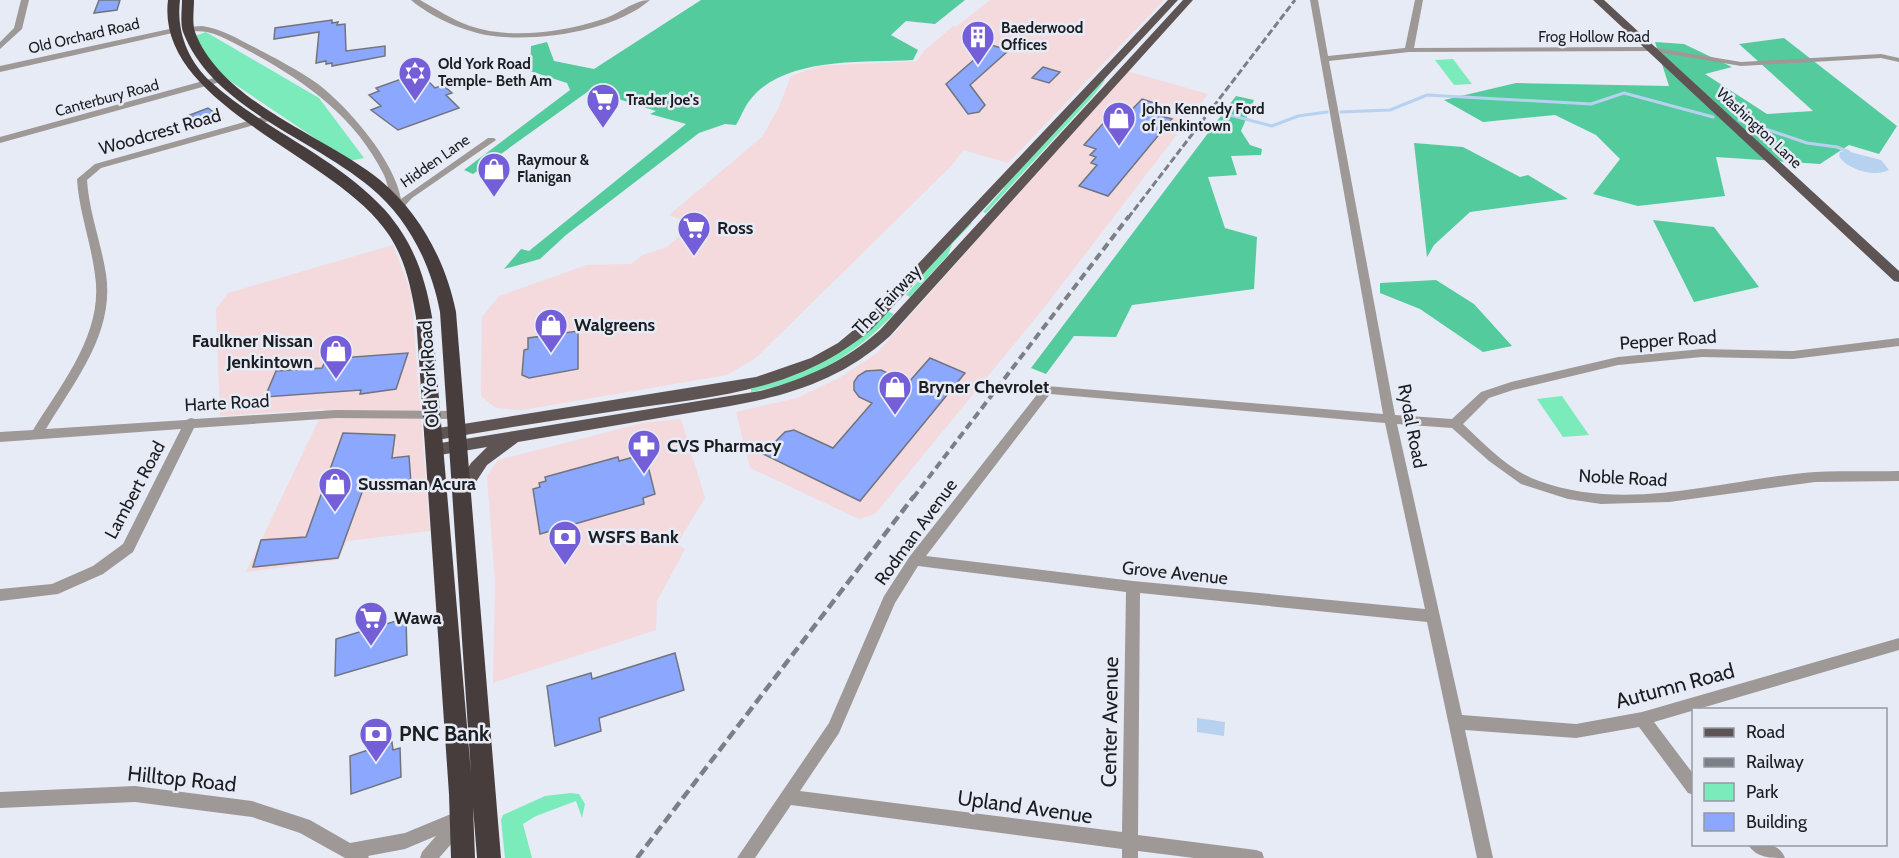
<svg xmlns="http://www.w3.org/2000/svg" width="1899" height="858" font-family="Cabin,sans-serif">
<rect width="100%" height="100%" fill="#e6ebf6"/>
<!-- commercial -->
<path fill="#f4d9dd" d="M990 0H1164L1008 163 963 150 952 165 756 358 727 375 522 410 496 408 481 396 482 317 499 296 587 265 631 264 643 255 667 247 693 225 669 215 762 137 779 107 791 76 819 66 917 61 924 51 953 26 956 27Z
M1127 71 1208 94 1043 309 875 514 859 519 750 468 736 412 797 398 839 378 877 353Z
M393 245 411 292 430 531 347 541 338 560 246 572 324 409 220 416 216 309 228 293Z
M681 419 705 498 677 544 685 549 657 601 656 630 493 683 495 582 487 476 498 460 643 423Z"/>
<!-- green -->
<path fill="#7bebbc" d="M206 32 319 98 364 158 349 161 227 79 212 64 195 36Z
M1453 59 1472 84 1454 85 1435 60Z
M1102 79 1105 80 1094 95 986 213 983 212 1004 188 1007 180Z
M969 221 972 223 952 244 948 255 910 297 906 295 919 280 921 272Z
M887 311 894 314C852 357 811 381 751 392V389C767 381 784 379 800 372 835 358 861 337 887 311Z
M1562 396 1589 435 1563 437 1537 399Z
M571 793 579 794 585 804 582 818 576 801 536 816 523 824 532 858H505L501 820 503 815 545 796Z"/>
<!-- forest -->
<path fill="#54cb9c" d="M701 0H965L935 24 906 21 891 35 918 50 913 60C863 63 784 56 750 100 744 107 741 117 736 125L725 124 699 133 566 235 540 259 504 269 521 249 529 251 686 124 650 114 656 111 590 90 473 174 464 170 570 90 567 83 530 71 531 46 547 42 554 61 594 69Z
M1784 38 1897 126 1879 154 1849 145 1820 164 1716 157 1725 196 1638 206 1593 194 1620 159 1596 135 1555 115 1483 122 1444 100 1516 83 1669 86 1655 42 1684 44 1732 67 1705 74 1767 114 1813 111 1739 44Z
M1236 96 1254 100 1241 131 1250 145 1262 149 1261 155 1231 156 1237 175 1208 177 1225 228 1257 237 1254 289 1132 305 1116 337 1074 336 1046 374 1031 368Z
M1414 143 1463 147 1520 177 1528 175 1568 199 1470 212 1434 245 1427 257Z
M1653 220 1714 227 1759 287 1694 302Z
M1436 280 1474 304 1512 346 1483 352 1420 309 1380 293V283Z"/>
<!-- water -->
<path fill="#b7d1f0" d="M1846 151 1881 160 1889 170C1876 178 1846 169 1839 156L1840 152Z
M1197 718 1225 722 1224 736 1197 732Z"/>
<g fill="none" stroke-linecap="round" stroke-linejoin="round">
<!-- stream -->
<path stroke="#b7d1f0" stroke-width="3" d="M1341 112 1390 110 1427 95 1591 104 1624 93 1713 117
M1226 114 1272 126 1298 116 1327 112
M1739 120 1807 143 1837 147 1849 152"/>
</g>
<!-- building -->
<path fill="#8ba8fe" stroke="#70747e" stroke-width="1.5" d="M99 0H120L117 10 94 13Z
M332 20V23L338 22 337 25 345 24 346 51 385 46V56L332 66V63L326 64V61L316 63 319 32 274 39 275 28Z
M991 45 1009 50 970 85 985 105 979 112 968 114 946 84Z
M1043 67 1060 72 1049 83 1032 78Z
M423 76 435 88 443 85 452 93 446 95 459 108 398 130 371 110 381 106 369 95 379 91 376 88 404 78 407 81Z
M1142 99 1158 104 1150 113 1172 119 1108 196 1079 186 1097 165 1091 163 1096 157 1090 155 1096 149 1084 145 1108 118 1120 122Z
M208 108 222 118 204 125 190 115Z
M578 331V369L529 378 522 375 524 350 528 349V338Z
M408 353 396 389 360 394 361 390 265 397 276 371 322 368 328 355 342 354 340 358Z
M930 358 965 373 860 501 763 454 785 432 794 430 833 448 872 403 859 397 854 390V382L858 376 866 371 881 370 908 383Z
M343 433 395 435 392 458 409 456 411 483 364 487 338 558 253 567 261 540 306 537Z
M645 454 655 494 643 498 644 504 540 534 533 489 540 487 539 483 546 481 545 477 618 457 619 461Z
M406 618 407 655 335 676 336 639Z
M675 653 684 690 599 718 601 731 555 746 547 686 591 673 592 679Z
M392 742 393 750 400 748 401 777 351 794 350 756Z"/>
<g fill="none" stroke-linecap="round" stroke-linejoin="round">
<!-- minor -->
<path fill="#9e9897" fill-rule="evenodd" d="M21 0H29L22 29 0 49V42L14 28Z
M411 0H420C436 9 453 20 470 26 511 40 563 32 603 19 619 14 634 0 650 0 614 32 532 43 486 35 461 30 431 17 411 0Z
M1310 0H1318L1328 56 1405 48 1415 0H1423L1414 48 1651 47 1741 62 1881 54 1899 58V62L1881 58 1741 66 1651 51 1409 52 1329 61 1395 415 1452 419 1481 392 1511 382 1618 357 1702 349 1793 351 1899 338V346L1793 359 1702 357 1618 365 1513 390 1489 398 1463 424C1485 445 1510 471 1539 481 1625 512 1716 482 1803 473 1835 470 1867 472 1899 471V481L1815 482 1669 502 1601 504 1568 499 1521 484 1489 461 1452 428 1397 424 1462 715 1576 724 1642 712 1899 638V650L1654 722 1694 775V795L1688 793 1639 727 1576 738 1465 730 1493 858H1477L1427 622 1140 593 1138 835 1256 850 1262 852 1264 858H1194L1138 851V858H1122V849L791 805 755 858H737L829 723 884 596 910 556 1043 387 1047 386 1383 414ZM1050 394 1385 423 1425 609 1133 581 926 556ZM918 566 1126 592 1122 832 800 791 839 733 895 603Z
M202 26C220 28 238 39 254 47 275 58 298 70 318 84 349 108 394 160 401 199L488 138H494L496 140 412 198 401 210H395C390 199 389 187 384 175 352 110 294 74 232 42 224 38 216 34 207 32 199 30 191 33 185 29L189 27Z
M174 28H177V32L0 72V66Z
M221 76 224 77V81L0 143V137Z
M273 114 276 115V119L101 168 87 180C89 212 101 242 106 274 115 333 74 382 46 429L186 420 191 418 195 419 336 410 455 411 461 415 455 419 336 418 194 428 133 552 103 574 58 594 0 601V589L52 584 93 566 123 544 181 429 0 442V432L33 430C62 383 104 333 95 275 91 242 79 212 77 179L95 164Z
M135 786 252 801 310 820 350 843 405 833 463 809 469 811 471 817 466 827 439 858H420L422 852 436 836 405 849 368 856 369 858H345L300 833 252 817 135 802 0 808V792Z
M1748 844C1763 844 1779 842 1785 858 1771 858 1755 858 1748 844Z"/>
<!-- major -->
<path fill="#5f5454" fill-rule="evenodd" d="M1168 0H1178L872 329C795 394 711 396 616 411 555 420 493 430 432 441L427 439 424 435 432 429 756 377 811 358 838 343 862 323Z
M1183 0H1193L890 336C825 395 753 402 671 416 620 425 569 433 518 442L487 465 468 494H456L454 490 471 463 487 447 434 456 429 454 426 450 429 446 434 444 760 391C806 379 845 361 880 330Z
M1593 0H1604L1899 271V282L1894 281Z"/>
<!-- highway -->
<path fill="#483d3d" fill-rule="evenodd" d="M168 0H180C176 31 188 61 211 82 264 130 336 156 385 210 413 242 425 276 432 317L471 773 440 312C431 264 408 218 370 187 312 138 212 108 183 32 180 23 182 10 182 0H194C194 10 192 23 195 32 222 103 324 135 380 180 420 213 446 262 456 312L501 858H477L473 807 475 858H451L449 794 416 317C411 288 406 261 389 235 337 155 155 106 168 0Z"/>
<!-- rail-far2 -->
<path stroke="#7b7f86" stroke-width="3" stroke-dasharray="7 3" stroke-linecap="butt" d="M1128 218 1295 0"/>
<!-- rail-far1 -->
<path stroke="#7b7f86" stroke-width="4" stroke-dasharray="8 4.5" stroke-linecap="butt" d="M913 498 1129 216"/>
<!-- rail -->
<path stroke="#7b7f86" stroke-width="4.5" stroke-dasharray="10 5" stroke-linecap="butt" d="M637 858 914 496"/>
</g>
<!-- icons -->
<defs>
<g id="building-pin" transform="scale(1.725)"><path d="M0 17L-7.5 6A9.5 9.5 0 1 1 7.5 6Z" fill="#745fd9" stroke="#e6ebf6"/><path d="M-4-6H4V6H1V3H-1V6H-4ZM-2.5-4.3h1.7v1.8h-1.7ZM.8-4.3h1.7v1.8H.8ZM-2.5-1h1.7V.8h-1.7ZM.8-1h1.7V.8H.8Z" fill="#fff"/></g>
<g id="synagogue-pin" transform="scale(1.725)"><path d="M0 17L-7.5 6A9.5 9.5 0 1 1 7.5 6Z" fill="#745fd9" stroke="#e6ebf6"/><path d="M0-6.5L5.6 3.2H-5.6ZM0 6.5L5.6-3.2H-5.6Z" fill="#fff"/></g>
<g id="supermarket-pin" transform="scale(1.725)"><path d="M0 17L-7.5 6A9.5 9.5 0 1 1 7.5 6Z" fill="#745fd9" stroke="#e6ebf6"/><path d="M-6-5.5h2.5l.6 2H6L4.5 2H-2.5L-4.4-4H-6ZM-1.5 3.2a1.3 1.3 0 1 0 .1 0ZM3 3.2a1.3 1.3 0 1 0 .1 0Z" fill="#fff"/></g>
<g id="shop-pin" transform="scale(1.725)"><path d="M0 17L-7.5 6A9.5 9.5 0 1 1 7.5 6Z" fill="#745fd9" stroke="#e6ebf6"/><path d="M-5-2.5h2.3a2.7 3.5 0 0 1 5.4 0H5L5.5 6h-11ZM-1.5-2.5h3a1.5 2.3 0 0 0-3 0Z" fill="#fff"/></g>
<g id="pharmacy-pin" transform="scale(1.725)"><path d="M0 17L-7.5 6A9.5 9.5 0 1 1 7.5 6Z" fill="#745fd9" stroke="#e6ebf6"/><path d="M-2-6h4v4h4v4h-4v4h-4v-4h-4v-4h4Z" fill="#fff"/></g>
<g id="bank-pin" transform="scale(1.725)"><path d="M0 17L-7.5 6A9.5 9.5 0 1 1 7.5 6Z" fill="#745fd9" stroke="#e6ebf6"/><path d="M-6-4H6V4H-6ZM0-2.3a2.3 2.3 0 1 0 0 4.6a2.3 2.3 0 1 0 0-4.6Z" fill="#fff"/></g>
</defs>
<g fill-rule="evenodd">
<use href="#building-pin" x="978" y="37"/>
<use href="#synagogue-pin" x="415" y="73"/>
<use href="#supermarket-pin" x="603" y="100"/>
<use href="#shop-pin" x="1119" y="118"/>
<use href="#shop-pin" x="494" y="169"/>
<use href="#supermarket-pin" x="694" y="228"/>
<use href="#shop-pin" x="551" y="325"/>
<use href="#shop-pin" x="336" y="351"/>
<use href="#shop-pin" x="895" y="387"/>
<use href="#pharmacy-pin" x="644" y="446"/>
<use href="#shop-pin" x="335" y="484"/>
<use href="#bank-pin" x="565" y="537"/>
<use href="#supermarket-pin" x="371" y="618"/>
<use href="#bank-pin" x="376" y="734"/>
</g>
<g text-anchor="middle" stroke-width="5" stroke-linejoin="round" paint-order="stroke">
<!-- far-poi labels -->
<g font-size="15" font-weight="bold" fill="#1b1d21" stroke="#e6ebf6" text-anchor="start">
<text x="1001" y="33">Baederwood<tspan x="1001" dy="17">Offices</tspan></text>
<text x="438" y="69">Old York Road<tspan x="438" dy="17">Temple- Beth Am</tspan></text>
<text x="626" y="105">Trader Joe's</text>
<text x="1142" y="114">John Kennedy Ford<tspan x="1142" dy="17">of Jenkintown</tspan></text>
<text x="517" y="165">Raymour &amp;<tspan x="517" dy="17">Flanigan</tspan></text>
</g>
<!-- far-street labels -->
<g font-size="15" fill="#1b1d21" stroke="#e6ebf6">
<text transform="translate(84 36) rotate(-13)" y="5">Old Orchard Road</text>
<text x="1594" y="42">Frog Hollow Road</text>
<text transform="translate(107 98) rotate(-15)" y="5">Canterbury Road</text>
<text transform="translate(1759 128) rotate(43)" y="5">Washington Lane</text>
<text transform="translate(435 161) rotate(-35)" y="5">Hidden Lane</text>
</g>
<!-- street labels -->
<g font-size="18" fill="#1b1d21" stroke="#e6ebf6">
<text transform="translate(160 132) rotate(-16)" y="6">Woodcrest Road</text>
<text transform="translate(887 300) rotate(-46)" y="6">The Fairway</text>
<text transform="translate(1668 340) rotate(-4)" y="6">Pepper Road</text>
<text transform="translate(429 374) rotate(-94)" y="6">Old York Road</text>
<text transform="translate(227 403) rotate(-3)" y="6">Harte Road</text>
<text transform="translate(1412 426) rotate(79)" y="6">Rydal Road</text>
<text transform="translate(1623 478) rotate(3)" y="6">Noble Road</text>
<text transform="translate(135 490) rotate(-62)" y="6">Lambert Road</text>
<text transform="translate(916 532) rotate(-54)" y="6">Rodman Avenue</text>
<text transform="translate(1175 573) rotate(6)" y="6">Grove Avenue</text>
</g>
<!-- poi labels -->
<g font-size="18" font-weight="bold" fill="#1b1d21" stroke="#e6ebf6" text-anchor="start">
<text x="717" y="234">Ross</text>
<text x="574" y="331">Walgreens</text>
<text x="313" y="347" text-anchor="end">Faulkner Nissan<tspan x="313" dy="21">Jenkintown</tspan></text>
<text x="918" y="393">Bryner Chevrolet</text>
<text x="667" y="452">CVS Pharmacy</text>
<text x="358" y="490">Sussman Acura</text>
<text x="588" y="543">WSFS Bank</text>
<text x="394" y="624">Wawa</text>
</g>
<!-- near-street labels -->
<g font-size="21" fill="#1b1d21" stroke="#e6ebf6">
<text transform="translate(1675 686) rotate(-15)" y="7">Autumn Road</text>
<text transform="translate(1110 722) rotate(-89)" y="7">Center Avenue</text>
<text transform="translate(182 779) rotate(6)" y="7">Hilltop Road</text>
<text transform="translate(1025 807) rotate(8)" y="7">Upland Avenue</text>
</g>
<!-- near-poi labels -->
<g font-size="21" font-weight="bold" fill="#1b1d21" stroke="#e6ebf6" text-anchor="start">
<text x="399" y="741">PNC Bank</text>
</g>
</g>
<!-- legend -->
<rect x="1692" y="708" width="195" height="138" fill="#e6ebf6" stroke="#9599a1" stroke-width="1.5"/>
<rect x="1704" y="728" width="30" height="9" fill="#5f5454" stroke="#9599a1" stroke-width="1.5"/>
<text x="1746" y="738" font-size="18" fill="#1b1d21">Road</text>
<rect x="1704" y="758" width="30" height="9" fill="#7b7f86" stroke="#9599a1" stroke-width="1.5"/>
<text x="1746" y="768" font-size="18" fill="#1b1d21">Railway</text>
<rect x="1704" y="783" width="30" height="18" fill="#7bebbc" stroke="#9599a1" stroke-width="1.5"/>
<text x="1746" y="798" font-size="18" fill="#1b1d21">Park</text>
<rect x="1704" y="813" width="30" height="18" fill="#8ba8fe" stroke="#9599a1" stroke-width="1.5"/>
<text x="1746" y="828" font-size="18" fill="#1b1d21">Building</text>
</svg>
